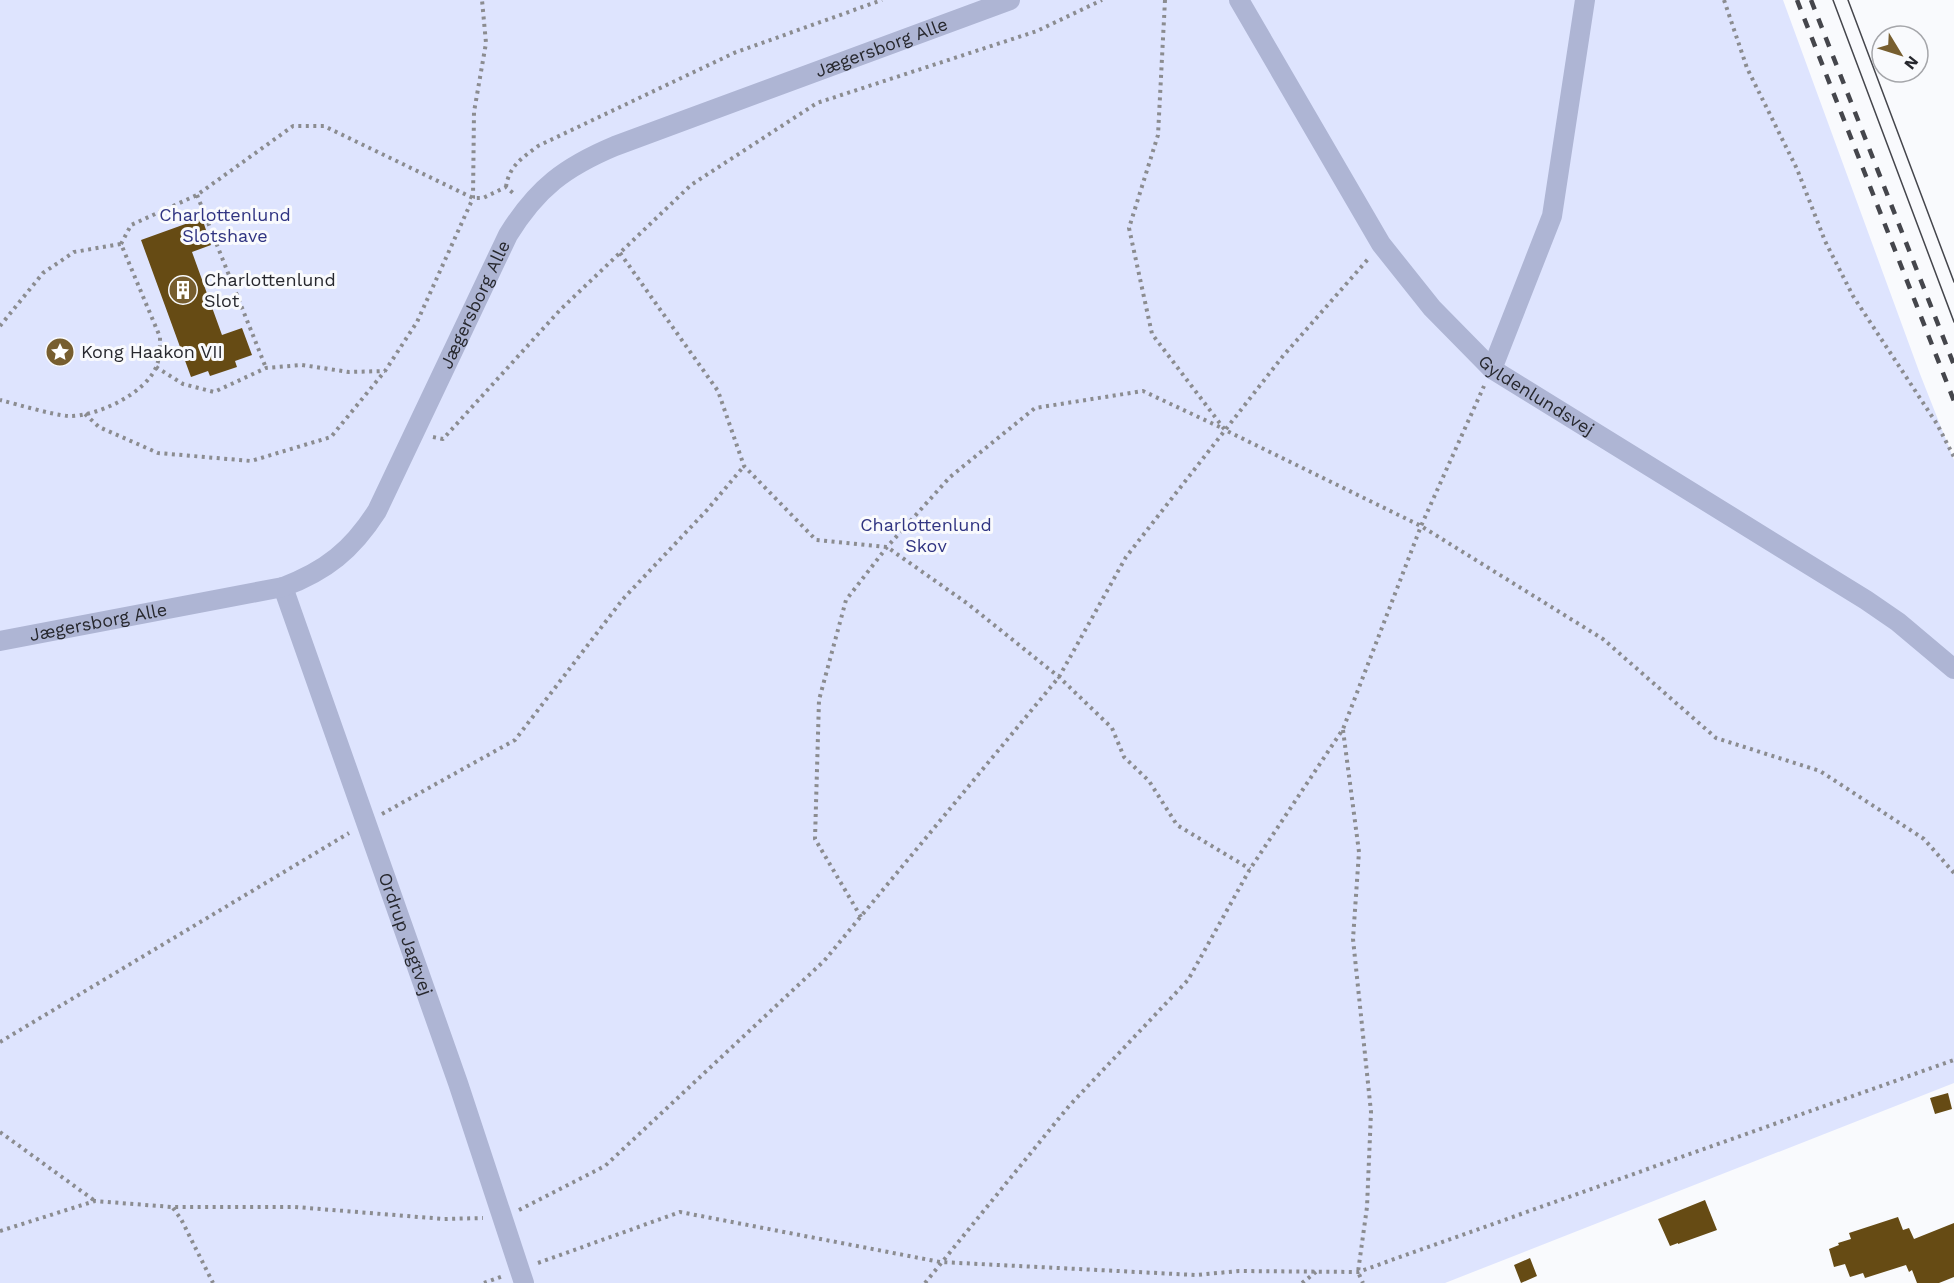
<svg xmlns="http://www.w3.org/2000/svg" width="1954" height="1283" font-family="'Work Sans',sans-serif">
<rect width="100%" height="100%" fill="#f9fafd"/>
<!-- green -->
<path fill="#dee4fe" d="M0 0H1783L1920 374 1954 460V1083L1445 1283H0Z"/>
<!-- building -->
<path fill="#664b14" d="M202 218 211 245 192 252 222 335 242 328 252 355 235 361 237 367 210 376 208 371 191 377 141 240Z
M1948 1093 1952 1109 1935 1114 1930 1098Z
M1705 1200 1717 1230 1678 1244V1243L1670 1246 1658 1219Z
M1898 1217 1903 1230 1909 1228 1914 1239 1954 1223V1277L1939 1283H1917L1912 1270 1909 1272 1906 1265 1865 1278 1863 1273 1850 1277 1845 1264 1834 1267 1829 1249 1839 1245 1838 1243 1851 1239 1849 1233Z
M1530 1258 1537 1276 1521 1283 1514 1265Z"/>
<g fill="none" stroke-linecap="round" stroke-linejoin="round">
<!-- path -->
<path stroke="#8b8c90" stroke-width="4" stroke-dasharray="3 4.5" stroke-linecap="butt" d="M1165 0 1158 135 1129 228 1152 334 1225 430 1421 526 1603 639 1716 738 1820 771 1924 839 1954 873
M1724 0 1747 68 1797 169 1825 241 1853 296 1937 424 1954 457
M506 187C509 166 522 158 538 146L734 53 882 0
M197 195 266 368
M121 244 131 225 197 195 293 126H324L473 198H483L506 187 514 194
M620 253 718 391 744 466 816 540 887 547 968 604 1059 677 1112 728 1124 757 1149 781 1177 825 1250 869
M0 326 43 273 74 252 121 244 160 337C160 346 160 356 157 365 147 393 97 417 68 416 49 414 20 405 0 400
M156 367 183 384 214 392 266 368 302 365 349 372 385 371
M85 414 99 427 158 453 251 461 331 437 385 371 417 322 473 198 474 112 486 43 482 0
M433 437 443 439 560 310 691 185 817 103 1037 31 1102 0
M1343 730 1359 852 1353 939 1371 1112 1367 1207 1358 1272 1363 1283
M382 814 515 740 623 599 707 510 744 466
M861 917 815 839 819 700 846 600 887 547 950 477 1035 408 1143 391 1224 429
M0 1042 349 833
M0 1132 95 1201
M173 1208 181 1219 213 1283
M519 1210 605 1166 824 961 1059 677 1126 557 1283 356 1369 258
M0 1231 95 1201 172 1207H295L444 1219 483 1218
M538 1263 680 1212 940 1262 1196 1275 1239 1271 1358 1272 1954 1060
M484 1283 503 1276
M925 1283 1069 1106 1188 980 1250 869 1343 729 1421 526 1484 386
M1302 1283 1316 1272"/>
<!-- minor -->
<g stroke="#aeb5d4" stroke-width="20">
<path id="s1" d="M1239 0 1381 244 1432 308 1492 369 1866 600 1898 622 1954 669"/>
<path d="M1492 369 1552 216 1585 0"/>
<path id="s2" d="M283 587 458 1083 524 1283"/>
<path id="s3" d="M0 641 283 587C326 571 352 550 377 511L508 235C537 188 565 167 615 146L1010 0"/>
</g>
<!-- tram -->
<path stroke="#45464c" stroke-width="1.5" d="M1833 0 1954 322
M1848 0 1954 282"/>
<!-- rail -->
<path stroke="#45464c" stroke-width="4.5" stroke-dasharray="10 10" stroke-linecap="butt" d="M1797 0 1954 401
M1811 0 1954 365"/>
</g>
<!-- icons -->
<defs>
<g id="building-disc" transform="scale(1.5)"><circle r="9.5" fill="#775e2f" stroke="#f9fafd"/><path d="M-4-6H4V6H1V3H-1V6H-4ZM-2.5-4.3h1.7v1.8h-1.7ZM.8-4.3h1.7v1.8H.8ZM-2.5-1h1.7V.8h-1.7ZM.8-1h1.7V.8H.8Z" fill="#fff"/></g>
<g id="sight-disc" transform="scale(1.5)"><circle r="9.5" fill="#775e2f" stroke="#f9fafd"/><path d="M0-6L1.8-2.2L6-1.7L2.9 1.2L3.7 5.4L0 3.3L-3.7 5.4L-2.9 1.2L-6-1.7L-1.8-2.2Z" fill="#fff"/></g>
</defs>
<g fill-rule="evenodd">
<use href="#building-disc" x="183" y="290"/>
<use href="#sight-disc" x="60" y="352"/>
</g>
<g text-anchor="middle" stroke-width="6" stroke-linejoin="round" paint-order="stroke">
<!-- street labels -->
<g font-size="18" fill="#27282e" stroke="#f9fafd">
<text dy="6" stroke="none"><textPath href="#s3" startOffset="1143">Jægersborg Alle</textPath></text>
<text dy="6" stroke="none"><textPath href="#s3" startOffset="640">Jægersborg Alle</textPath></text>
<text dy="6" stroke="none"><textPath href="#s1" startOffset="501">Gyldenlundsvej</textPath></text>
<text dy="6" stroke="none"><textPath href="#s3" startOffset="100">Jægersborg Alle</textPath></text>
<text dy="6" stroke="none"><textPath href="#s2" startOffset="368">Ordrup Jagtvej</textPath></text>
</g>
<!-- park labels -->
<g font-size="18" fill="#303482" stroke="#f9fafd">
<text x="225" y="221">Charlottenlund<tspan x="225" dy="21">Slotshave</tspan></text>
<text x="926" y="531">Charlottenlund<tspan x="926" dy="21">Skov</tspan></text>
</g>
<!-- poi labels -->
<g font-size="18" fill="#27282e" stroke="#f9fafd" text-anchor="start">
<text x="204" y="286">Charlottenlund<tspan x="204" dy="21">Slot</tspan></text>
<text x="81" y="358">Kong Haakon VII</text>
</g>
</g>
<!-- north arrow -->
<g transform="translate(1900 54) rotate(128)"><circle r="28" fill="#f9fafd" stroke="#a5a6aa" stroke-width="1.5"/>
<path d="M0-4.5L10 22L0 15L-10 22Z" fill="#775e2f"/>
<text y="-9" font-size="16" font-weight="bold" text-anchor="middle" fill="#27282e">N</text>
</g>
</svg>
